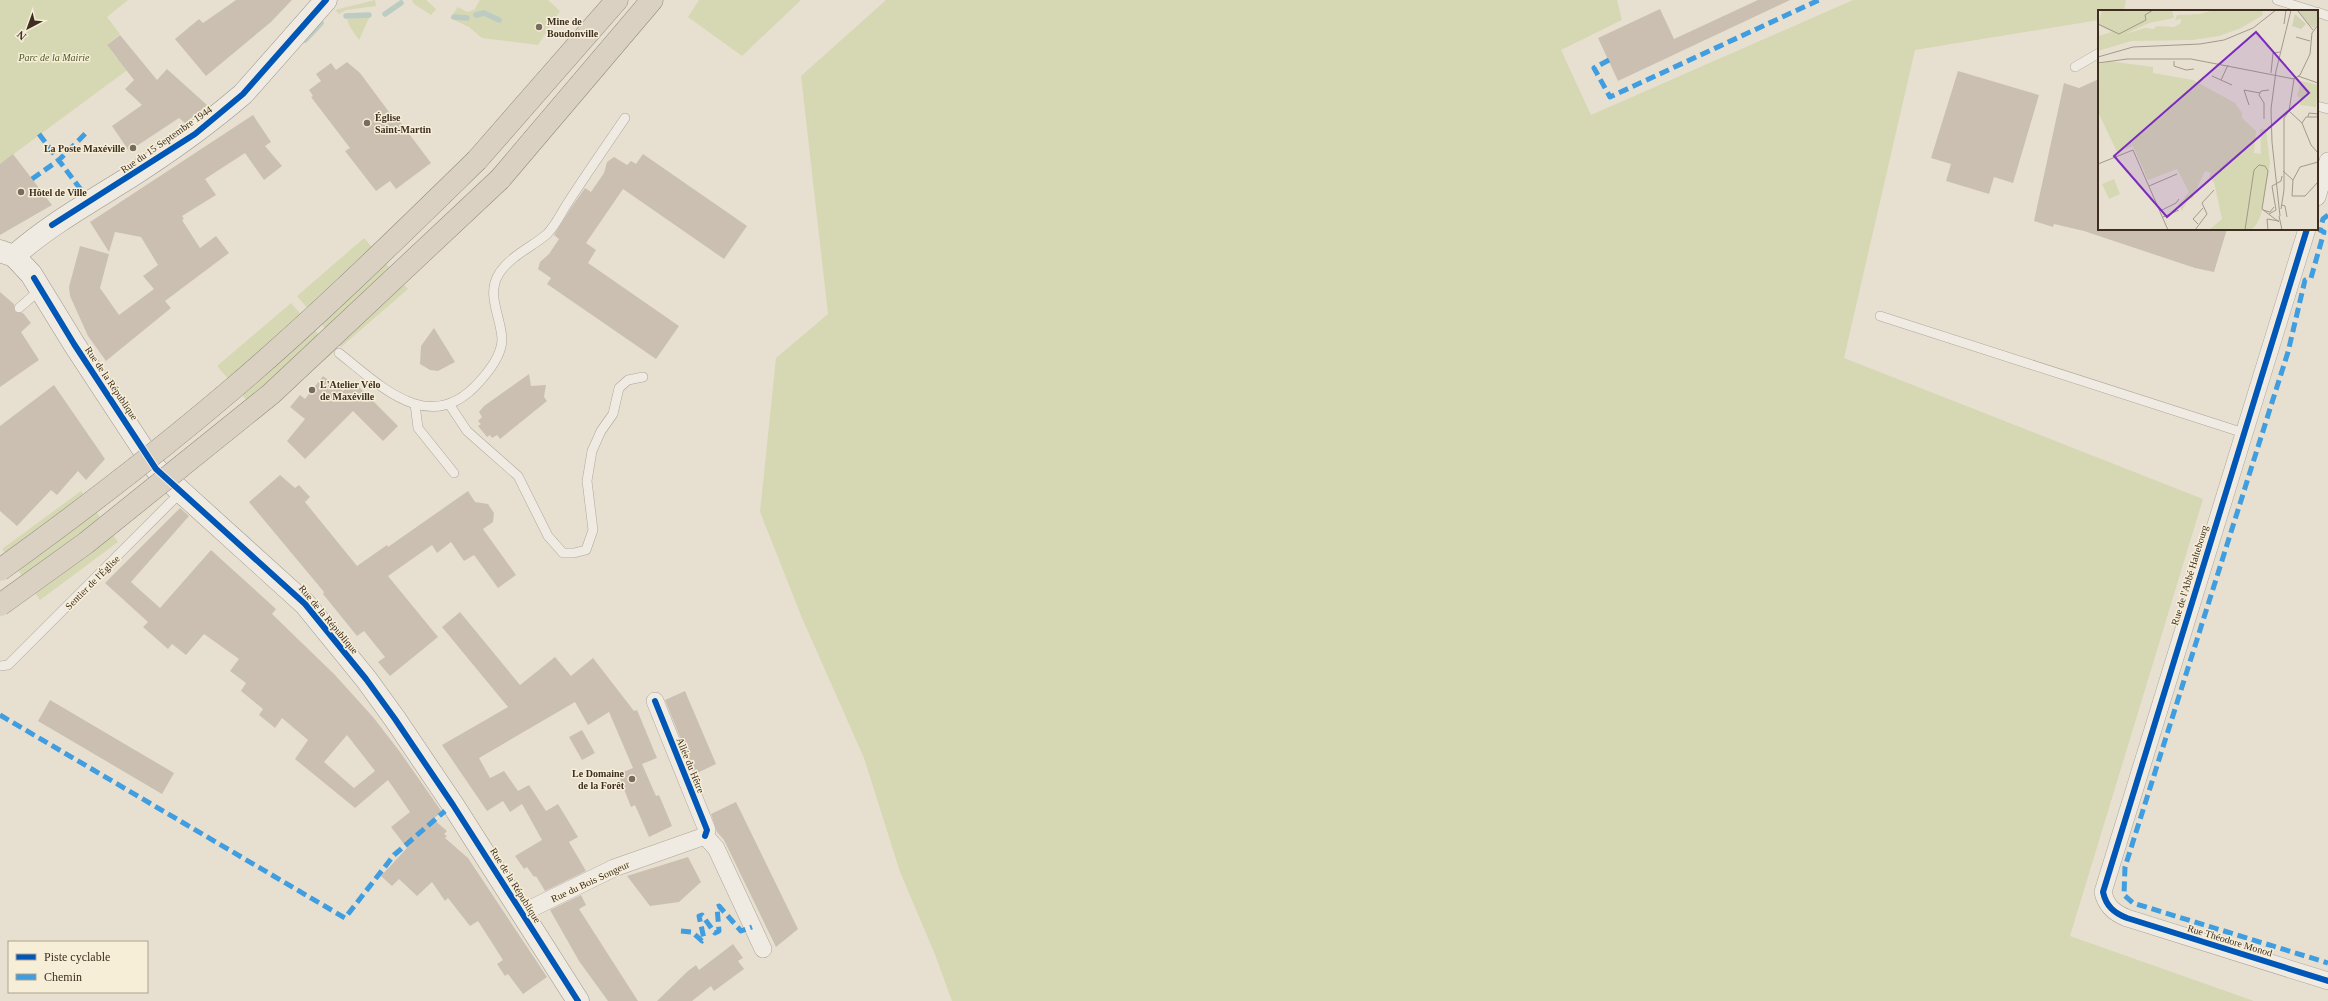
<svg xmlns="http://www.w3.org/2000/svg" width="2328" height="1001" font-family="Georgia,serif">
<rect width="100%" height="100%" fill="#e7e0d1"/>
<!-- green -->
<path fill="#d6d7b3" d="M0 0H128L107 17 120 34 107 45 117 59 121 56 130 68 0 164Z
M375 0 376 6 346 10 339 14 335 10Z
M412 0H426L436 9 431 15 414 4Z
M480 0H548L560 11 538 45 482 38 469 27 450 18 458 7 467 12 474 10Z
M699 0H801L742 56 688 17Z
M886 0H1617L1622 20 1561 50 1591 115 1853 0H2126L2124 11H2099V20L1915 50 1844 358 2203 499 2070 936 2254 1001H952L934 952 900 872 864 758 802 618 760 512 776 358 828 314 801 76Z
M370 16 359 40 350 27 347 19Z
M364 238 408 289 341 347 297 296Z
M291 303 334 352 260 416 217 366Z
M81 491 118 542 40 600 2 549Z"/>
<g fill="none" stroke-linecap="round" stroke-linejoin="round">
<!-- stream -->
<path stroke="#bcccc2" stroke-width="5.5" d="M385 14 401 3
M476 15 484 13 499 20
M346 16 369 15
M454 17 467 18
M305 40 321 23"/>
</g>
<!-- building -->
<path fill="#cbbfb2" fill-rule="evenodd" d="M236 0H292L271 22 206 76 175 39 199 19 203 23Z
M1758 0H1790L1618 81 1598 38 1660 9 1674 39Z
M120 35 157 80 167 69 207 105 185 123 179 118 129 151 112 126 142 105 125 89 134 80 107 45Z
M347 62 360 73 392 116 395 115 431 163 396 189 390 181 376 191 345 151 350 148 311 97 313 96 309 90 321 81 316 74 331 63 336 70Z
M1958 71 2039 95 2013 183 1994 177 1989 194 1946 181 1951 164 1931 158Z
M2099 79V229H2227L2214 272 2195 268 2084 231 2054 224 2053 227 2034 221 2064 83 2079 88Z
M253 115 271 142 265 146 282 166 264 180 245 153 205 179 216 195 182 216 184 219 182 220 200 248 216 236 229 253 165 301 171 308 106 361 88 336 70 296 69 287 80 246 109 254 100 288 119 315 154 289 143 276 158 265 141 237 115 232 109 252 90 222Z
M13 154 52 205 0 235V164Z
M643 154 747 226 724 259 623 189 586 243 596 250 588 263 679 326 656 359 547 284 551 278 538 269 540 262 549 254 559 239 554 235 571 208 585 188 591 192 604 173 607 162 614 157 627 165 631 161 636 164Z
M0 292 14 304 15 312 23 313 31 323 21 332 39 360 0 387Z
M434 328 455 362 438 371 430 370 420 364 421 346Z
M529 374 531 386 546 385 544 397 547 401 500 439 497 435 492 438 490 435 487 437 478 426 481 424 478 421 482 417 479 412 484 406Z
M323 376 343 391 353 381 398 426 383 441 353 411 305 459 287 441 305 419 290 407 300 395 305 399Z
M54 385 105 459 86 480 78 471 57 495 51 490 17 526 0 511V426Z
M280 475 295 488 299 485 310 497 305 502 357 566 387 545 388 547 468 491 475 502 488 504 494 513 493 522 483 529 516 575 498 588 474 555 464 561 451 542 437 553 432 545 388 576 438 637 390 676 378 662 385 657 364 631 357 636 323 594 324 592 249 502Z
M180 508 189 516 131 582 160 608 211 550 276 609 272 614 334 674 373 717 400 752 442 812 433 819 447 831 444 834 447 836 445 838 468 858 547 977 523 994 508 974 505 976 497 964 503 960 478 921 470 926 448 898 445 901 432 882 417 896 399 879 392 886 381 876 407 848 391 827 410 812 388 780 355 808 295 759 308 740 282 718 275 728 259 715 263 709 241 691 246 683 230 671 239 659 204 634 186 655 172 644 168 649 143 627 148 622 105 583ZM347 735 375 771 354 788 324 762Z
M460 612 520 685 555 657 571 676 593 658 634 711 637 710 657 758 642 764 656 796 659 795 672 826 649 837 635 805 631 807 618 774 633 768 609 712 588 725 575 702 479 758 490 778 504 771 518 791 529 785 546 811 558 804 578 837 569 842 586 871 545 891 536 876 534 877 527 867 524 869 515 856 542 840 522 804 510 812 503 801 487 811 442 745 508 707 442 627Z
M685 691 716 764 695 774 665 700Z
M50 700 174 773 162 794 38 721Z
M582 730 595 753 582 760 569 737Z
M736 802 798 929 776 947 724 840 717 832 711 814Z
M688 857 701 882 679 902 650 906 627 876Z
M581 895 586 905 579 909 638 1001H608L579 961 550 910Z
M733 944 743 958 738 961 744 969 714 991 711 986 692 1001H657L688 971 696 965 699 970Z"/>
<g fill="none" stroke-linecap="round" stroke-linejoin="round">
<!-- lane casing -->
<g stroke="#ada599" stroke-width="10">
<path id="lane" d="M2277 0 2313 11
M2317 12 2328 16
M2075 67 2099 53
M2317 106 2328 109
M19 308 41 289
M1880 316 2244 433
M339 353C382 387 431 438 480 381 490 370 502 355 502 339 501 316 485 294 500 272 512 255 532 247 547 234 556 225 562 211 569 201 587 173 606 146 625 118
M415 404 418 428 454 473
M449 404 467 431 518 476 548 536 563 553H574L586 550 593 530 587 481 592 451 601 431 613 414 619 388 628 380 643 377
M0 666 8 665 181 492"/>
</g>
<!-- street casing -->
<g stroke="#ada599" stroke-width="18">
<path id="street" d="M2317 197 2328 161
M2307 229 2103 892C2106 906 2114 913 2127 918L2328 981
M655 701 707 830 705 836
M705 836 716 848 763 949
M522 913 614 868 705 836"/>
</g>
<!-- secondary casing -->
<g stroke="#9c958a" stroke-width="23">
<path id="secondary" d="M0 251 14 256 31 274 74 344 156 469 305 604 366 679 395 719 453 805 578 1001
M14 256C49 225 90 202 130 177 169 152 207 125 243 94L326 0"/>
</g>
<!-- highway casing -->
<g stroke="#928b80" stroke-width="23">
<path id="highway" d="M477 160 617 0
M500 179 652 0"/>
</g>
<!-- lane -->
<use href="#lane" stroke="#efebe3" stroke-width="9"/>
<!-- street -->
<use href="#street" stroke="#efebe3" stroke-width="17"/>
<!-- secondary -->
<use href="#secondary" stroke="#efebe3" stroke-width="22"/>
<!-- highway -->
<use href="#highway" stroke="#dad1c2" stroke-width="22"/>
<!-- highway-bridge casing -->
<g stroke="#928b80" stroke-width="23" stroke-linecap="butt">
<path id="highway-bridge" d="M0 570C79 513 156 454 230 391 316 318 396 239 477 160
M0 605 86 543 271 394 500 179"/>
</g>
<!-- highway-bridge -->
<use href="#highway-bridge" stroke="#dad1c2" stroke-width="22"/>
<!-- quiet -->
<path stroke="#3f9de0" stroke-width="5" stroke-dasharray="10 5" stroke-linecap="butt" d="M1609 60 1594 68 1610 97 1819 0
M39 134 82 191
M32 179 59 160 86 133
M2328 215 2323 219 2320 230 2324 232 2311 278 2305 280 2288 352 2125 867 2124 895 2133 903 2328 963
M0 715 345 918 394 855 445 811
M681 931 692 932 702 941 704 939 699 916 702 915 715 933 719 931 717 907 719 906 741 931 752 927"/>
<!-- cycleway casing -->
<g stroke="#f7eed8" stroke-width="8">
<path id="cycleway" d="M52 225 195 134 243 94 326 0
M2307 229 2103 892C2106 906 2114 913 2127 918L2328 981
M34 278 74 344 156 469 305 604 366 679 395 719 453 805 578 1001
M655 701 707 830 705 836"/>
</g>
<!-- cycleway -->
<use href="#cycleway" stroke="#0057b8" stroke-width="6"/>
</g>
<!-- markers -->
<g fill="#786c5e" stroke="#f7eed8" stroke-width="1.5">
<circle cx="539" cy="27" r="4"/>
<circle cx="367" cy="123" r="4"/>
<circle cx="133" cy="148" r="4"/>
<circle cx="21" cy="192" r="4"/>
<circle cx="312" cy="390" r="4"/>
<circle cx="632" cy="779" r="4"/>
</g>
<g text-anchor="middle" stroke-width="3" stroke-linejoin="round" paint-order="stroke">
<!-- poi labels -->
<g font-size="10" font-weight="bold" fill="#3d2e20" stroke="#f7eed8" text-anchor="start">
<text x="547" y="25">Mine de<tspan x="547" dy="12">Boudonville</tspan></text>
<text x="375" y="121">Église<tspan x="375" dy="12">Saint-Martin</tspan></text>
<text x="125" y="152" text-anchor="end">La Poste Maxéville</text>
<text x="29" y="196">Hôtel de Ville</text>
<text x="320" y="388">L'Atelier Vélo<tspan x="320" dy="12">de Maxéville</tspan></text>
<text x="624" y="777" text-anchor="end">Le Domaine<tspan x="624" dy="12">de la Forêt</tspan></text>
</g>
<!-- park labels -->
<g font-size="10" font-style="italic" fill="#4d5a26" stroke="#f7eed8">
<text x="54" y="61">Parc de la Mairie</text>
</g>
<!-- street labels -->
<g font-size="10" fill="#3d2e20" stroke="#f7eed8">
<text transform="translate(166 139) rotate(-35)" y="4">Rue du 15 Septembre 1944</text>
<text transform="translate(112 383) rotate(56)" y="4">Rue de la République</text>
<text transform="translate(2189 575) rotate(-73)" y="4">Rue de l'Abbé Haltebourg</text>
<text transform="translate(92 582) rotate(-45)" y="4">Sentier de l'Église</text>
<text transform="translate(329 619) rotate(50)" y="4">Rue de la République</text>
<text transform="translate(691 765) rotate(68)" y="4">Allée du Hêtre</text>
<text transform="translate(590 881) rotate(-25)" y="4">Rue du Bois Songeur</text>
<text transform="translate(516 885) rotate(58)" y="4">Rue de la République</text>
<text transform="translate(2230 940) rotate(17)" y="4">Rue Théodore Monod</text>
</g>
</g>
<!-- overview -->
<g transform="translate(2098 10)">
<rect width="220" height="220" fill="#e7e0d1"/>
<path d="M4 0H74L76 8 51 13 27 24 47 18 56 19 58 16 76 17 83 13V9L77 10 79 5 102 4 116 0H164L165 5 143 18 121 26 94 30 33 31 0 41V26L14 22 0 15ZM10 51 55 57V63L95 70 137 93 144 103V108L158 121 156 143 163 144 162 119H168L172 153 163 205 158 215 153 220H111L124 209 116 172 111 168 113 163 107 161 94 189 91 188 84 201 80 195 91 182 79 159 50 170 35 136 19 142 0 102V55ZM203 71 220 75 218 97 202 95 203 88 199 86ZM16 169 22 184 11 189 4 174Z" fill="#d6d7b3"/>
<path d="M200 0H220V14L216 18 209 13ZM197 4 208 14 203 19 194 16Z" fill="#d1d1b3"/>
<path fill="none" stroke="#a3998a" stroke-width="1" d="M199 0 215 20M0 14 21 24 48 10 47 5 55 0M186 14 188 0M198 27 212 31M0 47 35 37 102 34 126 30 155 18 178 0M76 51V56L88 60 96 59M0 53 29 49H93L196 69M173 63 175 43 182 42M114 66 134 75M200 66 220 73M196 69 202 65 212 44 214 23 220 15M123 70 130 55M151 95 146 80 162 83M191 101 204 113 213 135 220 143M191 101 196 69M210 107 211 103 220 104M166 109V93L161 85 163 81 171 80M204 113 208 107H220M0 154 35 140 70 220M185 161 195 170 194 186H207L220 172M195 170 202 157 220 152M51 176 79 164M184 195 187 196 189 207M183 199 186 180V108L191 101M165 200 172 202 176 197M62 201 78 193 81 189M171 204 178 200 174 176 183 171 184 166M181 206 184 220M182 206 174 132 173 99 178 61 193 0M65 207 81 200M100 214 95 209 105 198M97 220 109 204 104 193 116 180M147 220 156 160 161 155 167 156 170 161 164 199 181 212M170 220 169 209 181 211"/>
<path fill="#7b2cbf" fill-opacity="0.15" stroke="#7b2cbf" stroke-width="2" d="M158 22 211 83 69 207 16 146Z"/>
<rect width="220" height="220" fill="none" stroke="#3d2e20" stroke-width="2"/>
</g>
<!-- legend -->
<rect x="8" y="941" width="140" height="52" fill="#f7eed8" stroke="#ada18e"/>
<rect x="16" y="954" width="20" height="6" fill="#0057b8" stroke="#ada18e"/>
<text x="44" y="961" font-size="12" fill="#3d2e20">Piste cyclable</text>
<rect x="16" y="974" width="20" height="6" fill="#3f9de0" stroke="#ada18e"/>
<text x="44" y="981" font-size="12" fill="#3d2e20">Chemin</text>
<!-- north arrow -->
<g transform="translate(28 28) rotate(221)" stroke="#f7eed8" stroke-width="3" paint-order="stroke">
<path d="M0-3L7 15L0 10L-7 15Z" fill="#3d2e20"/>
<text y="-6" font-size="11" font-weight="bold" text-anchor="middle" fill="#3d2e20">N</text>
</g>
</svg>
